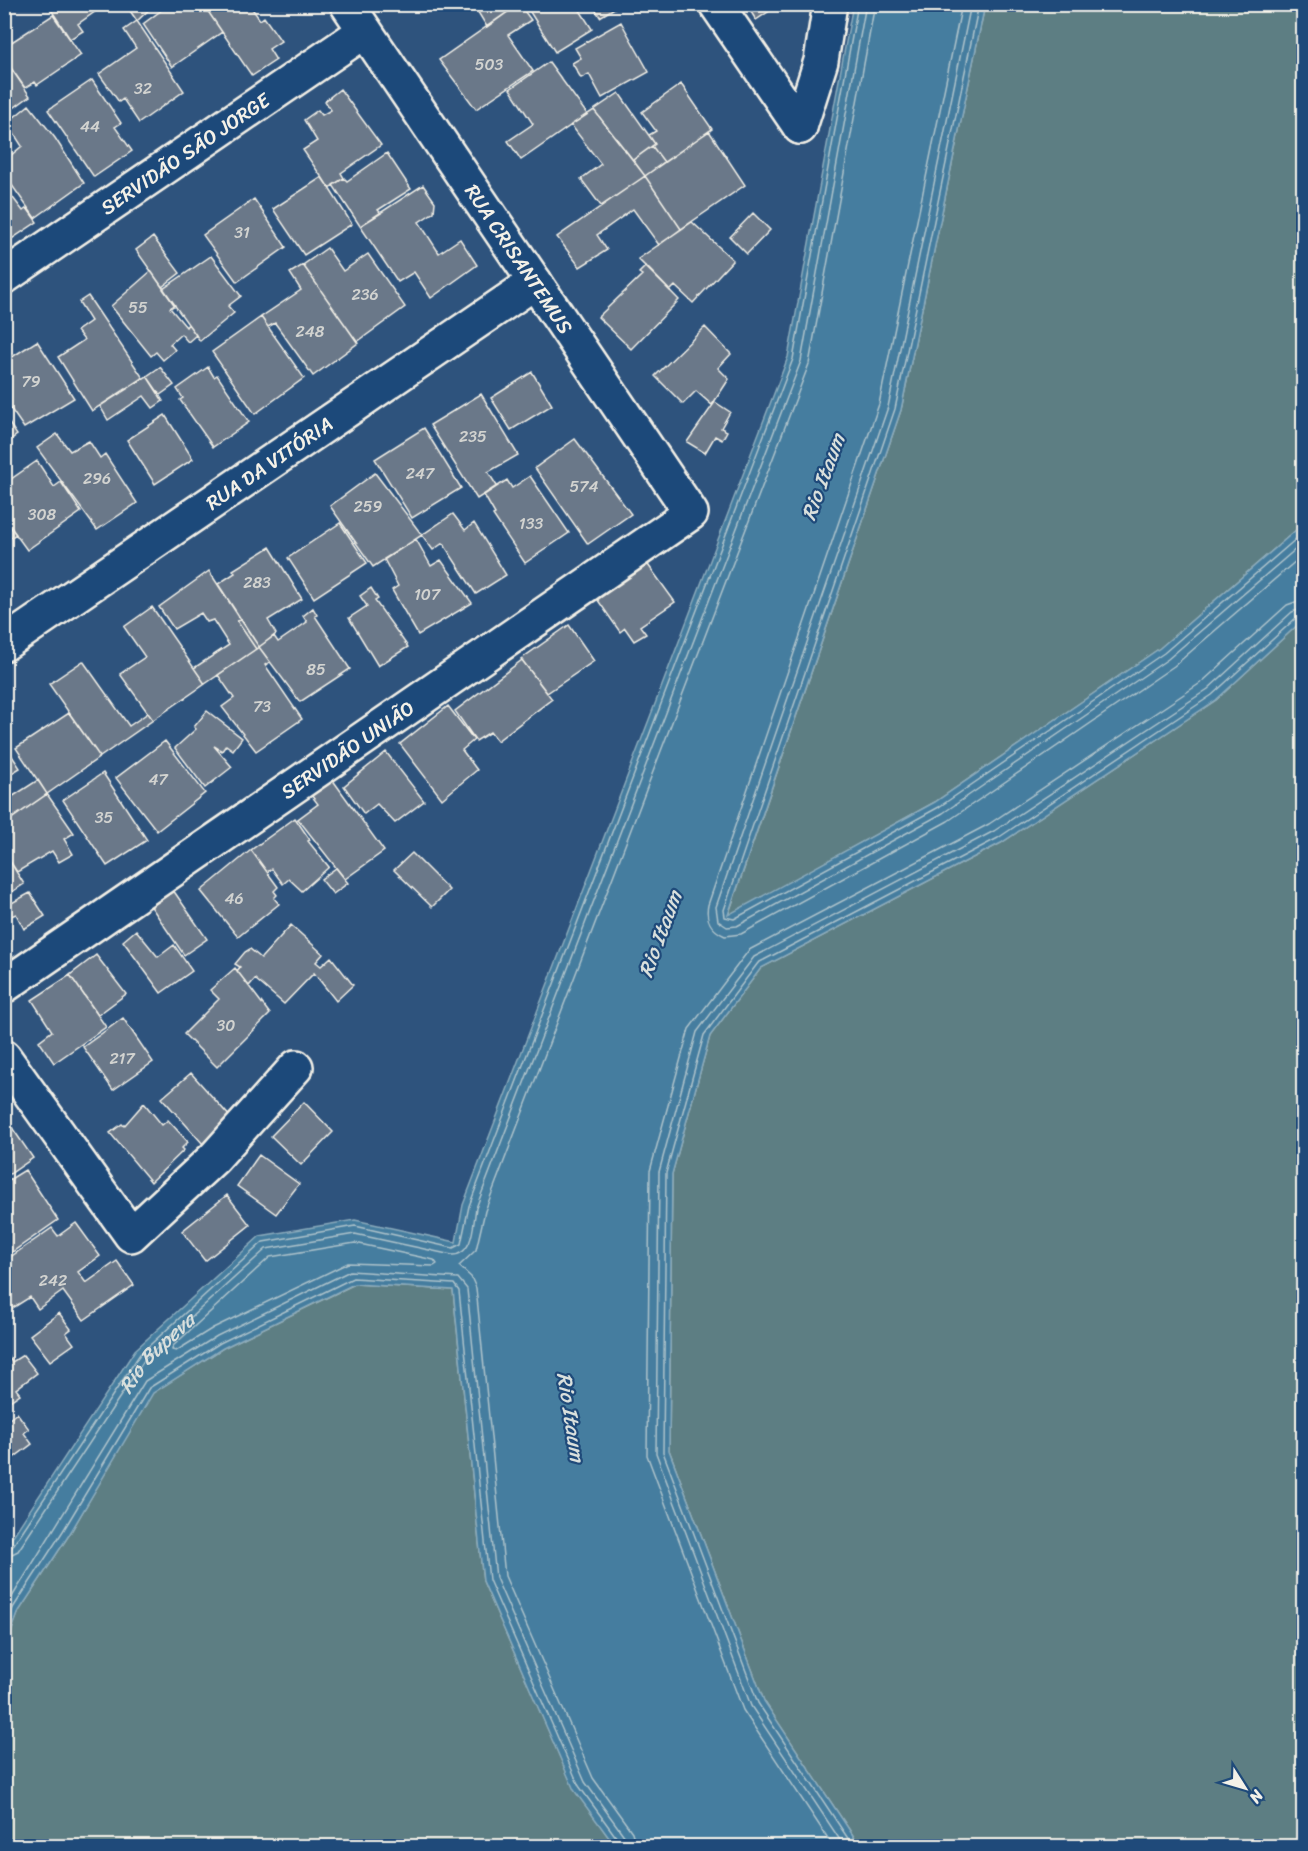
<svg xmlns="http://www.w3.org/2000/svg" width="1308" height="1851" font-family="Sriracha,sans-serif">
<rect width="100%" height="100%" fill="#2e537d"/>
<filter id="ink" filterUnits="userSpaceOnUse"><feTurbulence type="fractalNoise" baseFrequency=".0167" numOctaves="2"/><feDisplacementMap in="SourceGraphic" scale="12" xChannelSelector="R" yChannelSelector="G"/><feConvolveMatrix kernelMatrix="1 2 1 2 8 2 1 2 1" color-interpolation-filters="sRGB"/></filter>
<g filter="url(#ink)">
<!-- green -->
<path fill="#5d7e83" stroke="#a8b8b6" stroke-width="1.5" d="M985 5H1303V524L1160 648 935 802 728 916 901 410Z
M1303 620V1846H860L764 1701 669 1450 672 1174 710 1036 761 968 1001 843 1216 700Z
M355 1284 453 1290 483 1581 574 1789 615 1846H5L4 1649 19 1611 69 1535 152 1393 223 1348Z"/>
<!-- water -->
<path fill="#457d9f" stroke="#8babbc" stroke-width="1.5" d="M853 4 985 5 901 410 728 915 935 802 1160 648 1303 524V620L1216 700 1001 843 761 968 710 1036 672 1174 669 1450 764 1701 860 1846H615L574 1790 483 1581 453 1290 354 1284 223 1348 153 1393 69 1535 19 1611 5 1649V1548L135 1350 260 1236 355 1220 456 1242 463 1205 788 357Z"/>
<g fill="none" stroke-linecap="round" stroke-linejoin="round">
<!-- shore -->
<g stroke="#aec3cb" stroke-width="1.5">
<path d="M962 4 879 404 708 905C705 919 711 930 725 936L741 934 948 821 1174 666 1304 554"/>
<path d="M971 4 888 407 716 907 718 921 727 927 737 926 943 813 1168 659 1304 542"/>
<path d="M979 4 895 409 724 910 725 917 734 919 939 807 1164 653 1304 532"/>
<path d="M355 1243 434 1260 437 1264 434 1266 348 1263 213 1328 176 1351 172 1350 173 1346 270 1257Z"/>
<path d="M4 1550 12 1547 140 1354 263 1242 355 1226 453 1248 461 1244 469 1206 793 359 858 4"/>
<path id="s1" d="M4 1558 18 1551 145 1359 266 1249 355 1234 452 1255C474 1255 473 1224 476 1208L801 361 866 4"/>
<path d="M4 1610 145 1381 217 1336 350 1271 458 1278 467 1289 496 1578 585 1782 625 1837 627 1846"/>
<path d="M4 1632 13 1608 63 1531 149 1388 220 1343 353 1278 454 1284 459 1291 489 1580 579 1786 619 1841 620 1846"/>
<path d="M636 1846 632 1832 593 1778 505 1576 476 1288 471 1277 459 1266 476 1250 485 1211 809 364 875 4"/>
<path d="M833 1846 743 1710 647 1455 650 1171 689 1029 749 950 989 824 1202 682 1287 605 1304 599"/>
<path d="M844 1846 751 1706 656 1453 659 1172 697 1032 754 957 994 831 1208 689 1292 612 1304 608"/>
<path d="M853 1846 758 1703 663 1452 666 1173 704 1035 758 963 998 838 1212 695 1297 617 1304 616"/>
</g>
</g>
<!-- building -->
<path fill="#6a7889" stroke="#f4f1e8" stroke-width="1.5" d="M106 4 78 24 83 31 70 39 48 5Z
M155 4 137 21 126 5 127 4Z
M170 4H203L222 32 172 67 143 24Z
M203 4 234 7 249 4 260 20 264 17 281 41 269 49 276 60 252 76Z
M473 4H519L487 27Z
M519 4 531 20 508 35 533 71 476 109 439 60Z
M525 4H576L592 29 555 52Z
M592 4H621L600 17Z
M746 4H780L756 20Z
M53 15 81 55 37 85 35 82 25 88 4 58V47Z
M137 21 184 91 139 123 123 99 119 102 99 74 136 48 124 30Z
M621 22 649 72 602 98 589 74 581 78 572 63 581 58 575 48Z
M4 58 30 96 4 115Z
M549 62 587 114 521 160 508 141 533 124 510 89Z
M92 80 121 123 115 127 132 151 94 177 48 110Z
M681 84 712 129 664 162 652 146 655 144 649 135 656 131 642 112Z
M340 89 381 145 341 173 344 178 329 188 303 150 317 141 304 120 318 110 322 115 331 110 325 101Z
M619 93 655 144 633 160 594 110Z
M29 105 55 138 84 183 35 218 4 174V161L22 146 7 123Z
M594 110 645 176 601 206 581 179 601 164 571 125Z
M709 131 745 185 681 229 645 176Z
M652 146 664 162 645 176 633 160Z
M387 153 411 189 378 210 381 213 360 226 333 185 344 178 347 181Z
M645 176 681 229 659 245 633 209 597 235 607 250 580 267 557 237Z
M322 177 352 224 304 255 273 209Z
M423 185 435 202 434 212 419 222 439 253 460 239 477 265 431 298 414 272 398 282 360 226Z
M4 186 23 211 27 208 37 222 4 244Z
M254 199 286 247 237 282 203 235Z
M753 213 770 230 747 254 730 237Z
M692 222 733 260 693 303 675 286 670 291 638 259Z
M153 237 180 273 162 287 136 250Z
M327 248 343 271 368 254 405 307 357 342 303 265Z
M211 256 241 296 228 306 234 313 200 341 163 289Z
M303 265 358 343 313 376 275 323 268 327 261 317 301 290 290 273Z
M646 266 679 300 631 349 598 317 642 275 639 273Z
M151 271 175 305 170 308 186 327 188 324 196 335 188 342 181 334 170 344 175 350 163 360 156 352 151 356 111 306Z
M88 296 143 378 92 411 58 357 84 340 77 331 91 321 79 302Z
M261 317 304 378 255 414 212 352Z
M705 327 731 354 718 368 729 379 712 405 696 391 683 404 655 376Z
M37 341 74 398 24 428 4 399V362Z
M160 367 174 385 160 395 147 376Z
M208 367 214 377 217 375 249 422 213 447 180 400 183 398 177 389Z
M532 372 552 405 511 430 491 398Z
M147 376 163 401 153 408 144 396 108 420 100 406Z
M481 394 518 455 488 472 497 486 477 499 430 425Z
M715 402 730 412 721 428 727 431 722 440 715 436 705 453 687 442Z
M165 415 193 459 155 484 127 440Z
M4 416 17 435 4 444Z
M424 428 461 488 412 518 375 459Z
M57 434 70 451 89 441 100 458 105 454 137 503 97 530 37 448Z
M575 439 631 514 588 544 535 468Z
M37 461 54 487 61 482 81 512 27 550 4 518V484Z
M375 473 422 535 373 567 330 506Z
M530 476 569 533 525 563 493 515 495 514 484 495 507 480 512 488Z
M453 514 465 530 474 523 506 575 476 594 443 543 433 550 422 535Z
M4 518 16 534 4 542Z
M340 523 367 563 314 598 288 558Z
M416 539 431 566 441 560 472 603 418 635 392 590 398 586 384 559Z
M270 547 302 599 268 620 276 634 259 647 218 584 235 573 233 570Z
M646 562 675 602 640 626 646 634 634 641 625 628 620 632 595 596Z
M209 571 241 620 237 621 256 649 205 684 194 668 229 645 213 620 207 622 201 613 174 629 159 607Z
M371 588 378 599 375 601 408 647 378 666 349 618 367 606 360 596Z
M152 607 205 684 153 720 120 674 145 657 124 627Z
M313 608 317 615 315 616 350 669 300 702 259 647 274 636 278 642 307 622 303 616Z
M241 620 259 647 256 649 237 621Z
M569 625 594 661 547 693 521 659Z
M259 647 270 662 265 665 302 719 256 751 222 707 234 698 218 675Z
M522 660 552 699 497 741 490 732 476 741 455 711Z
M83 661 129 726 148 713 153 720 100 757 49 684Z
M448 706 474 740 462 750 477 770 442 799 400 744Z
M207 711 242 738 233 750 226 745 222 751 214 746 232 767 205 788 175 748 196 729 194 727Z
M69 713 100 757 47 794 16 748Z
M165 741 205 793 157 831 116 778Z
M4 744 20 768 4 778Z
M386 752 424 801 395 823 377 804 364 814 344 786Z
M327 772 384 851 345 879 298 819 318 804 305 787Z
M103 773 147 840 107 866 63 800Z
M38 780 47 794 4 824V802Z
M47 794 74 833 64 839 73 854 59 862 52 851 17 872 4 852V824Z
M295 818 310 840 308 841 329 867 302 891 289 879 283 884 272 869 267 872 251 850Z
M251 850 278 887 274 891 277 895 274 898 279 904 238 937 201 891Z
M4 852 24 884 4 897Z
M412 853 449 890 432 907 394 870Z
M336 868 348 883 333 894 321 879Z
M173 890 207 939 184 955 150 905Z
M30 893 45 916 24 929 16 914 11 916 6 906Z
M291 925 323 954 316 962 321 966 331 957 353 985 336 1001 314 973 284 1004 255 979 249 986 237 971 240 967 235 964 245 952 250 949 261 958Z
M136 930 158 957 174 945 192 971 161 993 123 941Z
M96 955 126 994 98 1015 70 975Z
M235 968 270 1014 217 1067 184 1034 219 999 210 990Z
M70 975 106 1027 54 1063 39 1041 52 1031 32 1000Z
M123 1018 153 1062 113 1090 83 1047Z
M191 1073 232 1119 203 1144 162 1098Z
M304 1102 333 1132 301 1165 271 1136Z
M144 1103 162 1125 168 1120 188 1142 182 1148 184 1150 151 1182 110 1133 122 1124 124 1126Z
M4 1116 33 1158 4 1178Z
M259 1155 299 1184 276 1214 237 1186Z
M25 1170 58 1220 5 1257 4 1183Z
M227 1195 250 1225 205 1261 182 1231Z
M76 1223 100 1256 78 1272 86 1283 117 1261 134 1285 84 1320 63 1291 38 1309 30 1297 8 1311 4 1305V1268L9 1265 6 1260 52 1228 58 1236Z
M59 1313 71 1329 66 1333 74 1344 50 1361 30 1335Z
M5 1353 12 1362 23 1355 37 1373 16 1389 20 1394 4 1405Z
M17 1413 29 1429 24 1433 32 1444 8 1462 4 1458V1423Z"/>
<g fill="none" stroke-linecap="round" stroke-linejoin="round">
<!-- minor casing -->
<g stroke="#f4f1e8" stroke-width="38">
<g id="minor">
<path d="M716 4 800 127"/>
<path d="M800 127 821 61 830 4"/>
<path id="s2" d="M4 277 365 31"/>
<path id="s3" d="M4 644 535 282"/>
<path id="s4" d="M4 986 691 513 347 4"/>
<path d="M4 1057 131 1235 214 1158 296 1067"/>
</g>
</g>
<!-- minor -->
<use href="#minor" stroke="#1f4a7a" stroke-width="33"/>
</g>
</g>
<g text-anchor="middle" stroke-width="4.5" stroke-linejoin="round" paint-order="stroke">
<!-- number labels -->
<g font-size="16" fill="#d2d3d0">
<text x="489" y="70">503</text>
<text x="143" y="94">32</text>
<text x="90" y="132">44</text>
<text x="242" y="238">31</text>
<text x="365" y="300">236</text>
<text x="138" y="313">55</text>
<text x="310" y="337">248</text>
<text x="31" y="387">79</text>
<text x="473" y="442">235</text>
<text x="420" y="479">247</text>
<text x="97" y="484">296</text>
<text x="584" y="492">574</text>
<text x="368" y="512">259</text>
<text x="42" y="520">308</text>
<text x="531" y="529">133</text>
<text x="257" y="588">283</text>
<text x="427" y="600">107</text>
<text x="316" y="675">85</text>
<text x="262" y="712">73</text>
<text x="158" y="785">47</text>
<text x="104" y="823">35</text>
<text x="234" y="904">46</text>
<text x="226" y="1031">30</text>
<text x="122" y="1064">217</text>
<text x="53" y="1286">242</text>
</g>
<!-- street labels -->
<g font-size="20" fill="#f4f1e8" stroke="#1f4a7a">
<text dy="7" stroke="none"><textPath href="#s2" startOffset="219">SERVIDÃO SÃO JORGE</textPath></text>
<text transform="translate(519 259) rotate(56)" y="7">RUA CRISANTEMUS</text>
<text dy="7" stroke="none"><textPath href="#s3" startOffset="321">RUA DA VITÓRIA</textPath></text>
<text dy="7" stroke="none"><textPath href="#s4" startOffset="417">SERVIDÃO UNIÃO</textPath></text>
</g>
<!-- water labels -->
<g font-size="21" font-style="italic" fill="#dae0dd" stroke="#1f4a7a">
<text transform="translate(823 477) rotate(-70)" y="7">Rio Itaum</text>
<text transform="translate(660 934) rotate(-70)" y="7">Rio Itaum</text>
<text dy="7" stroke="none"><textPath href="#s1" startOffset="258">Rio Bupeva</textPath></text>
<text transform="translate(571 1417) rotate(81)" y="7">Rio Itaum</text>
</g>
</g>
<!-- margin -->
<rect width="1308" height="1851" fill="none" stroke="#1f4a7a" stroke-width="24"/>
<rect x="12" y="12" width="1284" height="1827" fill="none" stroke="#f4f1e8" stroke-width="2" filter="url(#ink)"/>
<!-- north arrow -->
<g transform="translate(1245 1788) rotate(127)" stroke="#1f4a7a" stroke-width="4.5" paint-order="stroke">
<path d="M0-4.5L10 22L0 15L-10 22Z" fill="#f4f1e8"/>
<text y="-9" font-size="16" font-weight="bold" text-anchor="middle" fill="#f4f1e8">N</text>
</g>
</svg>
